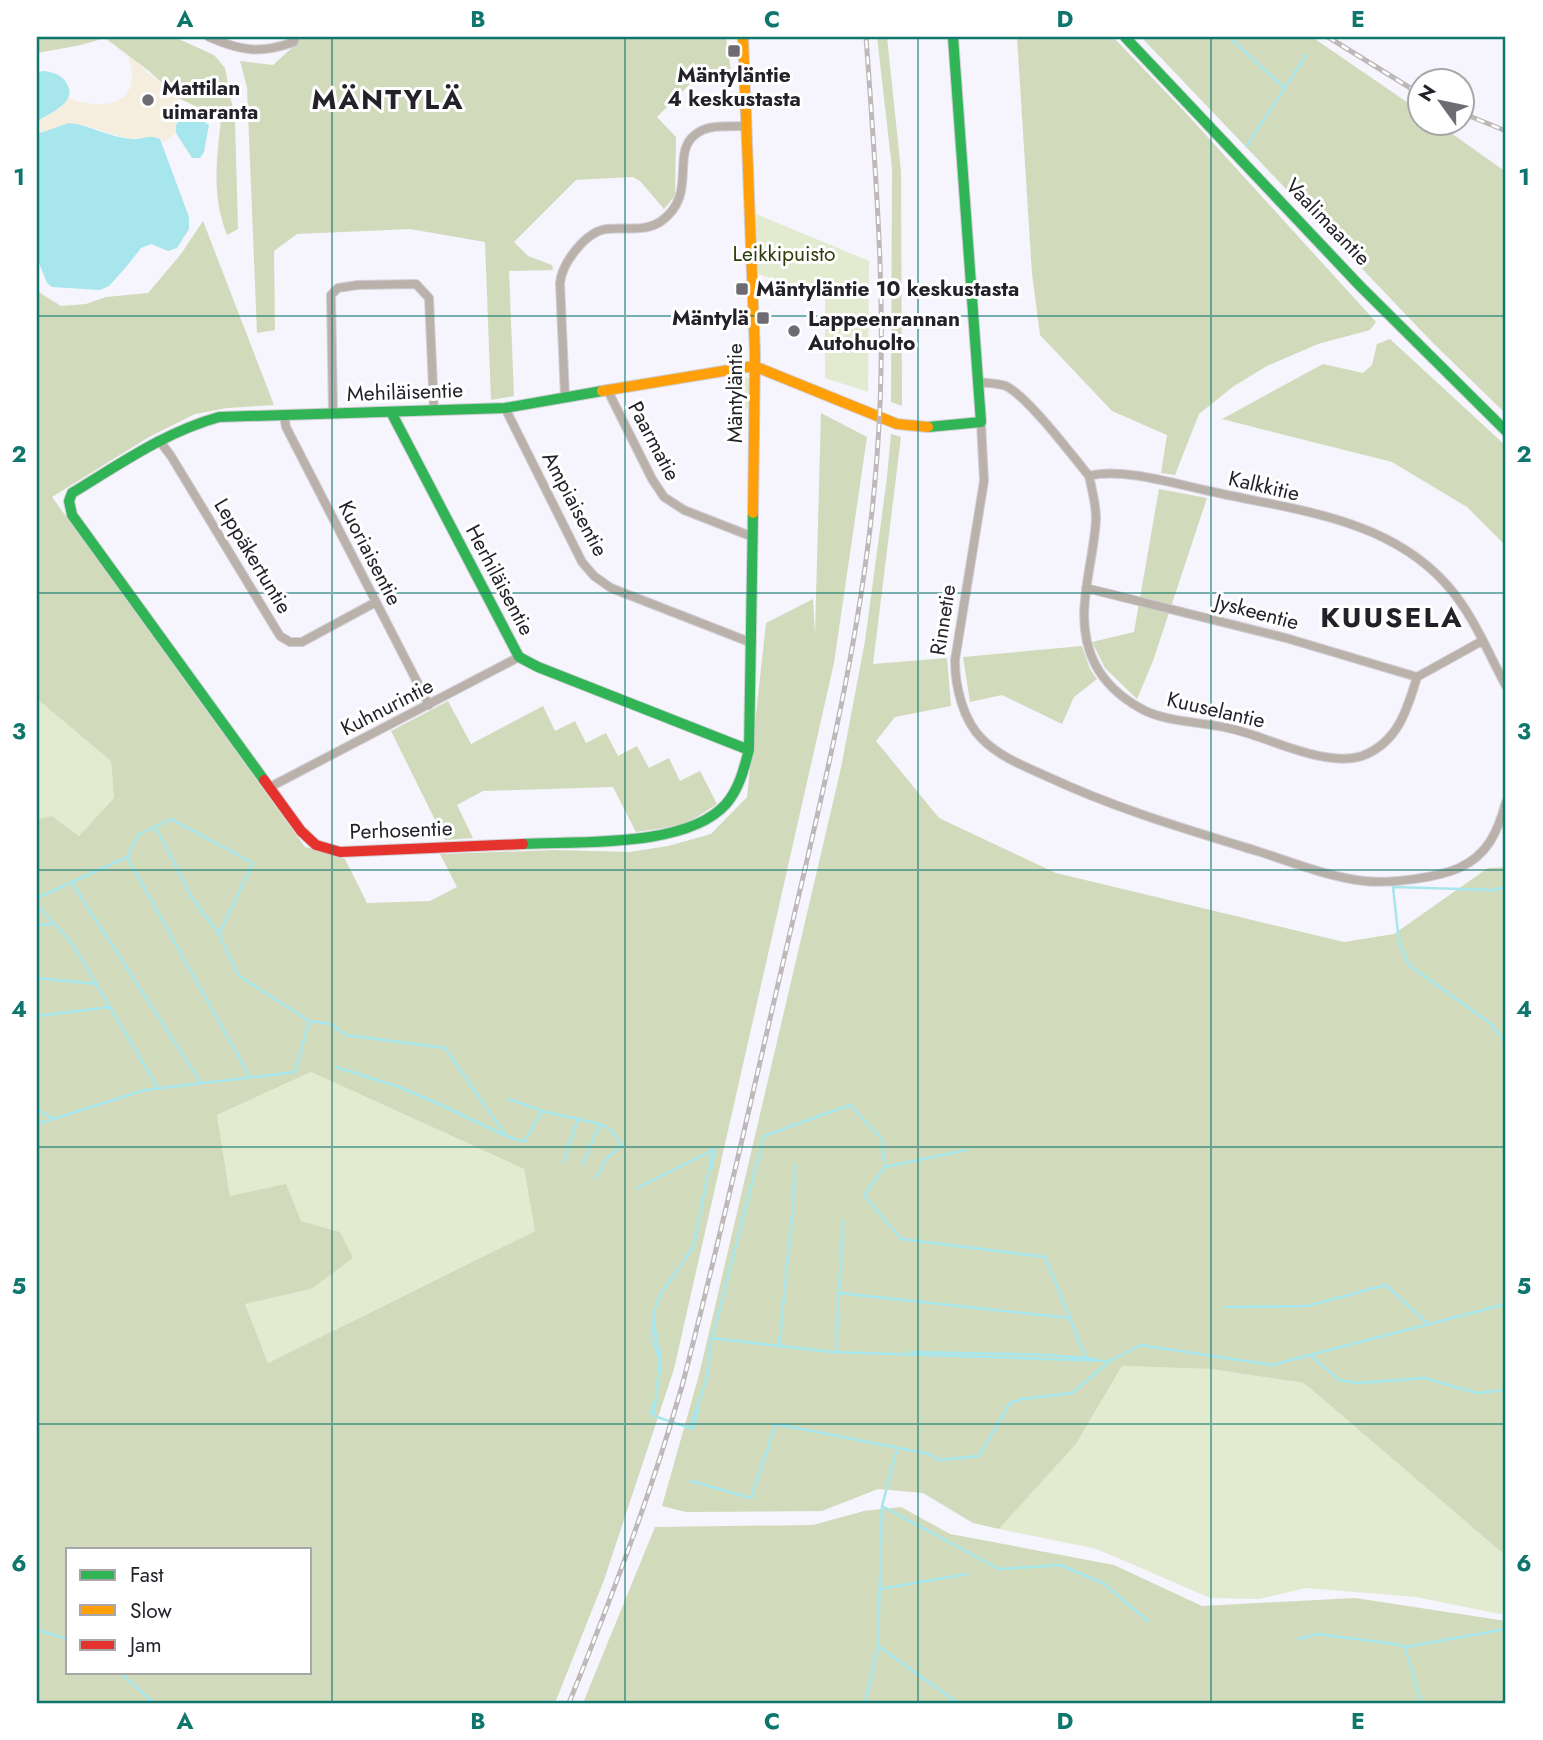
<svg xmlns="http://www.w3.org/2000/svg" width="1543" height="1740" font-family="Jost,sans-serif">
<rect width="100%" height="100%" fill="#f6f4fc"/>
<!-- green -->
<path fill="#e2ebd0" d="M756 214 869 261 868 392 825 378V299L756 273Z
M737 371 742 373 751 381 750 405 745 411 736 409C731 394 723 384 737 371Z
M37 699 111 761 114 799 79 836 52 816 37 819Z
M311 1072 524 1169 535 1231 268 1363 245 1304 311 1289 340 1232 301 1221 230 1196 217 1115Z
M1122 1366 1210 1369 1304 1383 1506 1556V1613L1500 1614 1416 1597 1306 1588 1259 1599 1210 1598 1097 1549 999 1529 1076 1444Z"/>
<!-- forest -->
<path fill="#d1dbbb" fill-rule="evenodd" d="M37 37H174L214 55 225 68 235 120 238 229 227 235C211 193 217 161 221 118L178 98 149 71 105 38 81 45 37 53Z
M299 37H726L732 78 694 80 657 117 676 137 675 196 664 209 640 181 633 177 576 180 514 242 528 256 552 265 553 270 509 271 514 396 491 400 485 242 410 229 297 234 274 251 275 330 257 333 247 87 240 61 273 65 295 45Z
M877 37H887L901 171 902 406 891 402 892 168Z
M1017 37H1113L1184 111 1376 322 1370 330 1318 344 1267 366 1234 386 1199 414 1175 475 1161 473 1167 435 1112 411 1040 335 1032 274Z
M1141 37H1312L1420 111V122L1437 123 1506 172V414L1432 342Z
M203 221 274 405 227 408 195 414 149 437 52 497 305 847 345 859 367 903 430 901 457 887 440 854 556 850 630 852 668 846 711 834 747 797 766 623 813 599 815 635 821 413 867 437 834 663 674 1369 604 1580 555 1703H37V819L52 816 79 836 114 798 111 761 37 699V291L61 306 86 304 106 297 148 293 181 254ZM311 1072 524 1169 535 1231 268 1363 245 1304 311 1289 353 1258 340 1232 301 1221 286 1184 230 1196 217 1115ZM68 1549H310V1672H68Z
M1390 339 1506 446V546L1467 507 1392 462 1222 419 1323 364 1363 373 1372 365 1377 344Z
M891 434 901 437 873 664 947 658 951 706 895 717 876 741 939 818 1056 873 1344 942 1394 934 1488 868 1506 867V1556L1304 1383 1210 1369 1122 1366 1076 1444 999 1529 973 1523 923 1493 878 1489 822 1511 686 1512 662 1506 699 1375 841 768 865 641 887 477Z
M1159 489 1207 498 1153 661 1137 699 1105 668 1092 642 1134 632Z
M1082 646 1090 669 1097 679 1074 697 1062 724 1002 695 970 702 963 657Z
M448 701 471 744 543 706 555 731 575 721 586 743 606 733 618 756 637 746 649 768 669 758 680 781 700 771 717 804 684 825 636 832 613 787 483 791 457 805 473 838 445 840 391 731Z
M901 1507 950 1534 1114 1565 1202 1606 1355 1598 1506 1621V1703H583L655 1527 813 1525 864 1511Z"/>
<!-- sand -->
<path fill="#f5eede" d="M128 55 178 98 184 116 176 125V133L163 143 160 139 145 137 129 139 94 128 70 123 37 134V121L60 108 68 98C106 112 145 104 128 55Z"/>
<!-- water -->
<path fill="#a6e6ec" d="M45 71C55 73 63 75 68 86 76 103 49 114 37 121V72Z
M184 115 198 118 209 125 204 152 200 158H192L176 133V125Z
M69 123C91 125 110 138 132 139 142 140 149 134 160 139L189 217V229L177 248 168 251 151 244 141 248 126 267 109 286 100 290 52 287 47 283 37 258V134Z"/>
<g fill="none" stroke-linecap="round" stroke-linejoin="round">
<!-- stream -->
<path stroke="#a6e6ec" stroke-width="2.5" d="M1229 37 1284 88
M1247 146 1306 55
M155 826 192 898 219 934 238 975 309 1021 331 1024 346 1035 445 1048 506 1136
M127 857 250 1077
M72 883 201 1083
M1506 887 1494 890 1393 887 1399 942 1409 965 1491 1024 1506 1043
M37 898 127 857 138 835 171 819 253 863 219 934
M37 905 72 943 158 1088
M37 925 52 924
M37 978 96 984
M37 1016 110 1007
M336 1067 399 1087 437 1103 506 1136 524 1142 542 1111
M509 1099 542 1111 600 1124 612 1131 622 1145 606 1159 596 1178
M37 1109 52 1118
M37 1124 145 1090 295 1072 309 1021
M966 1150 885 1167 864 1195 901 1239 1045 1257 1086 1358
M564 1161 578 1118
M582 1165 600 1124
M711 1169 715 1149 711 1151
M637 1188 713 1150 693 1247 661 1294 654 1311 652 1339 660 1360 654 1416 690 1428 707 1377 711 1338 832 1352 1110 1361 1140 1345 1272 1365 1506 1304
M839 1293 1069 1318
M1225 1307 1307 1306 1386 1285 1428 1324
M655 1324C654 1341 664 1356 660 1372
M712 1339 764 1136 850 1105 882 1139 885 1167
M779 1346 792 1217 795 1164
M836 1351 843 1220
M910 1352 1049 1355 1096 1359
M1310 1355 1339 1380 1358 1383 1424 1378 1477 1393 1506 1390
M654 1402 651 1413 654 1414
M690 1427 693 1428 698 1410
M691 1481 751 1498 776 1424 929 1454 939 1460 979 1456 1010 1403 1022 1399 1072 1393 1109 1362
M882 1506 999 1569 1060 1565 1103 1583 1148 1621
M880 1589 967 1574
M37 1630 68 1639
M1299 1639 1317 1634 1395 1644 1405 1647 1506 1629
M878 1646 958 1703
M1405 1647 1421 1703
M119 1672 154 1703
M865 1703 878 1646 882 1506 897 1449"/>
<!-- street casing -->
<g stroke="#d1cfd5" stroke-width="10">
<path id="street" d="M209 37C241 51 260 54 294 42L295 37
M978 382C987 383 998 383 1006 386 1029 398 1071 454 1089 476 1120 467 1176 484 1209 491 1293 510 1387 517 1447 585 1473 614 1488 653 1506 686
M607 389 652 479 664 497 684 510 753 537
M565 397 560 283C562 263 586 231 607 229 625 227 644 232 660 222 701 194 667 150 699 132 712 124 731 127 747 126
M505 408 582 562 594 576 611 588 752 643
M333 413 331 295 338 288 358 285 416 284 429 298 434 410
M284 415 286 427 429 705
M981 422 984 481 955 660C955 687 963 720 982 739 1000 757 1024 766 1046 776 1114 808 1185 829 1257 851 1292 862 1328 877 1364 881 1389 884 1436 878 1459 868 1488 855 1498 831 1506 802
M159 440 171 456 280 636 290 642H302L376 602
M1089 476C1092 490 1096 504 1096 518 1094 567 1071 617 1095 664 1105 683 1122 698 1140 708 1163 722 1202 722 1228 728 1261 735 1292 752 1325 757 1337 759 1350 760 1362 756 1397 743 1407 711 1417 677L1482 641
M1086 588 1286 638 1417 677
M270 787 519 657"/>
</g>
<!-- fast casing -->
<g stroke="#d1cfd5" stroke-width="12">
<path id="fast" d="M1125 37 1360 286 1506 431
M391 412 519 657 538 667 749 750
M928 427 981 422 953 37
M264 780 72 515 69 501 72 493C120 464 165 432 219 417L505 408 602 391
M523 844C579 841 687 848 726 804 739 789 744 769 749 750L753 513"/>
</g>
<!-- slow casing -->
<g stroke="#d1cfd5" stroke-width="12">
<path id="slow" d="M743 37 755 354 753 513
M602 391 754 366 897 424 928 427"/>
</g>
<!-- jam casing -->
<g stroke="#d1cfd5" stroke-width="12">
<path id="jam" d="M264 780 301 831 316 845 340 852 523 844"/>
</g>
<!-- street -->
<use href="#street" stroke="#bbb1ab" stroke-width="8"/>
<!-- fast -->
<use href="#fast" stroke="#30b455" stroke-width="10"/>
<!-- slow -->
<use href="#slow" stroke="#ff9f0a" stroke-width="10"/>
<!-- jam -->
<use href="#jam" stroke="#e5322d" stroke-width="10"/>
<!-- rail casing -->
<g stroke="#bfb8ba" stroke-width="5">
<path id="rail" d="M1328 37 1420 94
M1462 113 1506 131
M569 1703C611 1599 651 1494 682 1386 720 1241 752 1095 786 950 824 787 865 624 877 456 888 316 876 177 866 37"/>
</g>
<!-- rail -->
<use href="#rail" stroke="#fff" stroke-width="2.5" stroke-dasharray="8" stroke-linecap="butt"/>
</g>
<!-- grid -->
<path fill="none" stroke="#0f766e" stroke-width="2" stroke-opacity="0.55" d="M332 37V1703M625 37V1703M918 37V1703M1211 37V1703M37 316H1506M37 593H1506M37 870H1506M37 1147H1506M37 1424H1506"/>
<!-- markers -->
<g fill="#6e6b73" stroke="#fff" stroke-width="2.5">
<rect x="727" y="44" width="14" height="14" rx="3.5"/>
<circle cx="148" cy="100" r="7"/>
<rect x="735" y="282" width="14" height="14" rx="3.5"/>
<rect x="756" y="311" width="14" height="14" rx="3.5"/>
<circle cx="794" cy="331" r="7"/>
</g>
<g text-anchor="middle" stroke-width="6" stroke-linejoin="round" paint-order="stroke">
<!-- poi labels -->
<g font-size="21" font-weight="bold" fill="#242129" stroke="#fff" text-anchor="start">
<text x="734" y="82" text-anchor="middle">Mäntyläntie<tspan x="734" dy="24">4 keskustasta</tspan></text>
<text x="162" y="95">Mattilan<tspan x="162" dy="24">uimaranta</tspan></text>
<text x="756" y="296">Mäntyläntie 10 keskustasta</text>
<text x="749" y="325" text-anchor="end">Mäntylä</text>
<text x="808" y="326">Lappeenrannan<tspan x="808" dy="24">Autohuolto</tspan></text>
</g>
<!-- street labels -->
<g font-size="21" fill="#242129" stroke="#fff">
<text transform="translate(1328 222) rotate(46)" y="7">Vaalimaantie</text>
<text transform="translate(405 392) rotate(-2)" y="7">Mehiläisentie</text>
<text transform="translate(735 393) rotate(-90)" y="7">Mäntyläntie</text>
<text transform="translate(654 441) rotate(62)" y="7">Paarmatie</text>
<text transform="translate(1264 486) rotate(13)" y="7">Kalkkitie</text>
<text transform="translate(575 504) rotate(62)" y="7">Ampiaisentie</text>
<text transform="translate(370 553) rotate(63)" y="7">Kuoriaisentie</text>
<text transform="translate(253 556) rotate(59)" y="7">Leppäkertuntie</text>
<text transform="translate(500 580) rotate(62)" y="7">Herhiläisentie</text>
<text transform="translate(1257 612) rotate(15)" y="7">Jyskeentie</text>
<text transform="translate(943 620) rotate(-81)" y="7">Rinnetie</text>
<text transform="translate(387 707) rotate(-27)" y="7">Kuhnurintie</text>
<text transform="translate(1216 710) rotate(13)" y="7">Kuuselantie</text>
<text transform="translate(401 830) rotate(-2)" y="7">Perhosentie</text>
</g>
<!-- park labels -->
<g font-size="21" fill="#303c0b" stroke="#fff">
<text x="784" y="261">Leikkipuisto</text>
</g>
<!-- district labels -->
<g font-size="28" font-weight="bold" letter-spacing="2" fill="#242129" stroke="#fff">
<text x="388" y="109">MÄNTYLÄ</text>
<text x="1392" y="627">KUUSELA</text>
</g>
</g>
<!-- border -->
<rect width="1543" height="1740" fill="none" stroke="#ffffff" stroke-width="77"/>
<!-- legend -->
<rect x="66" y="1548" width="245" height="126" fill="#ffffff" stroke="#a7a6a9" stroke-width="2"/>
<rect x="80" y="1570" width="35" height="10" fill="#30b455" stroke="#a7a6a9" stroke-width="2"/>
<text x="130" y="1582" font-size="21" fill="#242129">Fast</text>
<rect x="80" y="1605" width="35" height="10" fill="#ff9f0a" stroke="#a7a6a9" stroke-width="2"/>
<text x="130" y="1618" font-size="21" fill="#242129">Slow</text>
<rect x="80" y="1640" width="35" height="10" fill="#e5322d" stroke="#a7a6a9" stroke-width="2"/>
<text x="130" y="1652" font-size="21" fill="#242129">Jam</text>
<!-- north arrow -->
<g transform="translate(1441 102) rotate(303)"><circle r="33" fill="#ffffff" stroke="#a7a6a9" stroke-width="2"/>
<path d="M0-5L12 26L0 18L-12 26Z" fill="#6e6b73"/>
<text y="-10" font-size="19" font-weight="bold" text-anchor="middle" fill="#242129">N</text>
</g>
<rect x="38" y="38" width="1466" height="1664" fill="none" stroke="#0f766e" stroke-width="2.5"/>
<g font-size="23" text-anchor="middle" font-weight="bold" fill="#0f766e">
<text x="185" y="27">A</text>
<text x="478" y="27">B</text>
<text x="772" y="27">C</text>
<text x="1065" y="27">D</text>
<text x="1358" y="27">E</text>
<text x="19" y="185">1</text>
<text x="1524" y="185">1</text>
<text x="19" y="462">2</text>
<text x="1524" y="462">2</text>
<text x="19" y="739">3</text>
<text x="1524" y="739">3</text>
<text x="19" y="1017">4</text>
<text x="1524" y="1017">4</text>
<text x="19" y="1294">5</text>
<text x="1524" y="1294">5</text>
<text x="19" y="1571">6</text>
<text x="1524" y="1571">6</text>
<text x="185" y="1729">A</text>
<text x="478" y="1729">B</text>
<text x="772" y="1729">C</text>
<text x="1065" y="1729">D</text>
<text x="1358" y="1729">E</text>
</g>
</svg>
